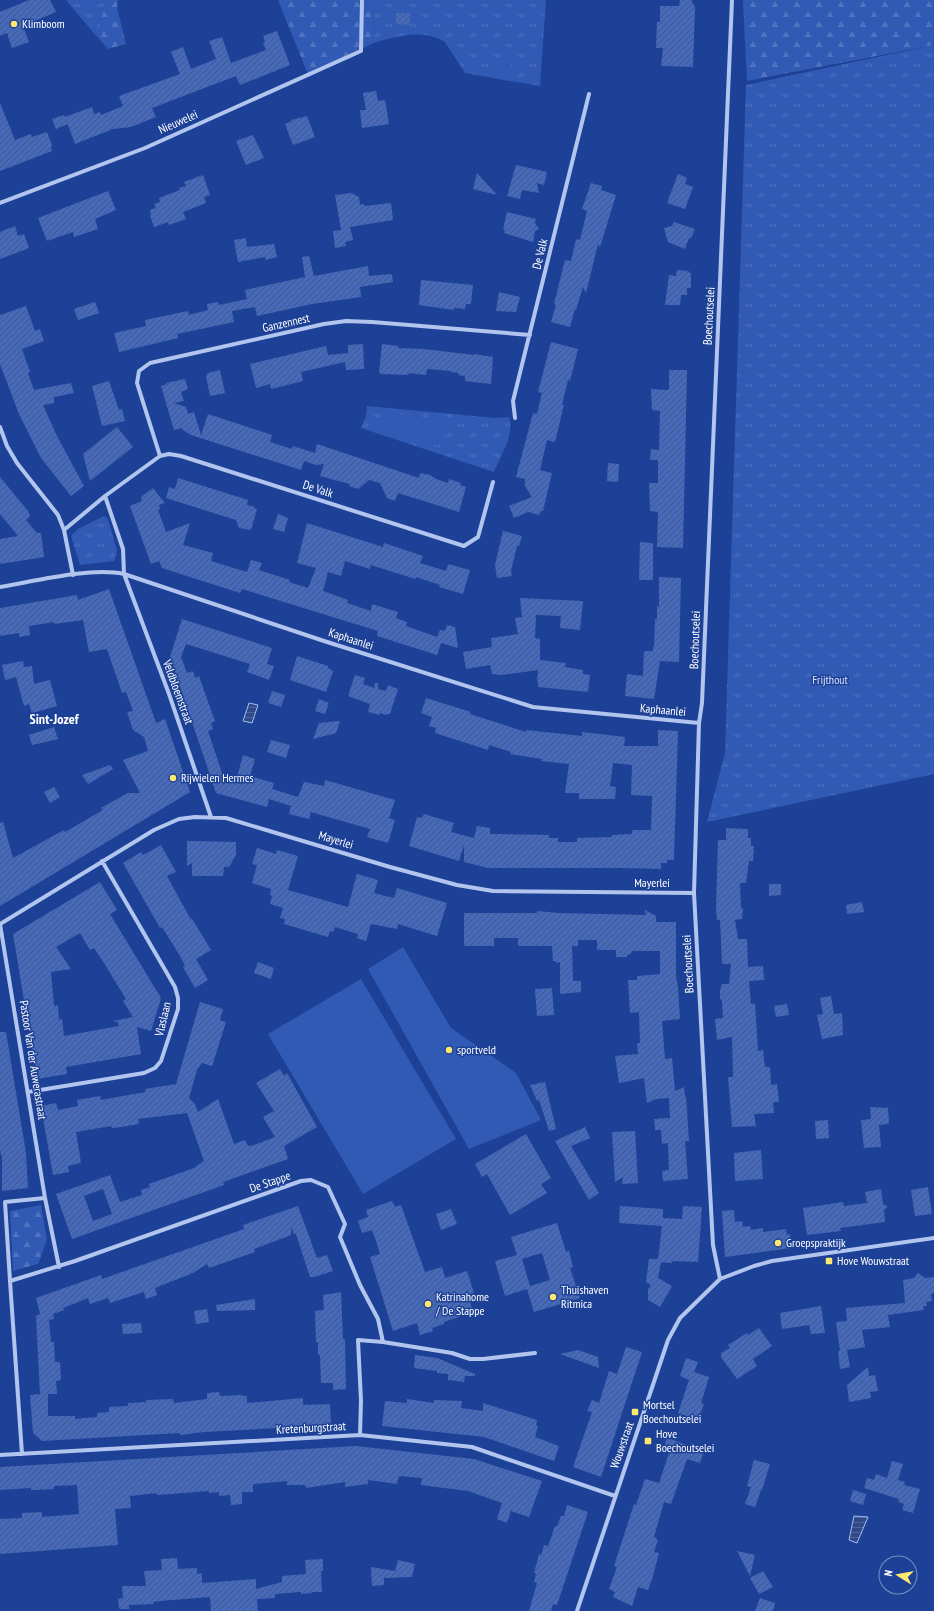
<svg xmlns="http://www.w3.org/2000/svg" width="934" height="1611" font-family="'PT Sans Narrow',sans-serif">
<defs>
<pattern id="grass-tufts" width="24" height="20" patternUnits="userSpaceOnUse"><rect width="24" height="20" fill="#315ab4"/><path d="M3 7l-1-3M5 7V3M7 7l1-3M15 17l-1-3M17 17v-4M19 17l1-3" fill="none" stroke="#5073bf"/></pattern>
<pattern id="forest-firs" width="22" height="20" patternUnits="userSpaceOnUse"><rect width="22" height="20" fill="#315ab4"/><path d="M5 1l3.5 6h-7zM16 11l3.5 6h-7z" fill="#5073bf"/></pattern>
<pattern id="water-rules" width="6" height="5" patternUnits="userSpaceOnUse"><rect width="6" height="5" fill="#2f4989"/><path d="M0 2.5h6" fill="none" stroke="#4e649b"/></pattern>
<pattern id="building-hatch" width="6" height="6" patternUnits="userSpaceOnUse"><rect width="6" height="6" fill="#456abd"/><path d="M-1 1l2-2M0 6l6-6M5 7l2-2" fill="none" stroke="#495879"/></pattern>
</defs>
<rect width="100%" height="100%" fill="#1d4196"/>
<!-- grass -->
<path fill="url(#grass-tufts)" d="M66 0H105L98 38Z
M374 0H546L540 86 465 73 445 42C422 28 396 37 373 43Z
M934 45V774L707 822 725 753 746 85Z
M367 406 495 418 509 417C515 435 500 456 494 472L361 428 366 416Z
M104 516 108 519 117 551 114 561 80 565 71 536 78 529Z"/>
<!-- forest -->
<path fill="url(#forest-firs)" d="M105 0H118L117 8 126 44 108 49 98 38Z
M278 0H374L373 43 309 77Z
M743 0H934V45L747 81Z
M41 1205 47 1240 38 1264 13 1271 10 1211Z"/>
<!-- garden -->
<path fill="#315ab4" d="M497 58 512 61 509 81 493 78Z
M385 411 444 424 439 446 380 432Z
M403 947 451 1028 516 1073 541 1120 469 1149 368 969Z
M361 979 456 1139 363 1194 268 1034Z"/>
<!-- water -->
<path fill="url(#water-rules)" stroke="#a4bdf1" d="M249 703 258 705 252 723 243 721Z
M854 1516 868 1517 857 1543 849 1540Z"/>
<!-- building -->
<path fill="url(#building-hatch)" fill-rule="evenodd" d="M29 0H50L56 12 23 26 29 42 12 48 7 33 0 36V12Z
M680 0H691L695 7 693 67 661 66 663 48H656L657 22H660V6H679Z
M396 13H410V25L396 24Z
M277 31 290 65 240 85 236 76 152 108 156 117 131 127 113 129 75 144 65 117 92 107 94 114 100 112 101 115 123 106 119 96 180 74 171 52 183 47 191 69 216 59 209 41 222 37 231 63 266 50 263 43 265 42 263 36Z
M376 91 378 101 385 100 389 124 362 128 360 110H366L363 93Z
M0 103 15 140 31 134 32 137 47 132 52 145 51 148 52 151 0 171Z
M64 115 68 124 56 129 52 119Z
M307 116 315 137 293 145 285 124 292 121 291 120Z
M253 135 264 158 246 165 236 141Z
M516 165 547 172 544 185 537 183 539 193 522 190 520 199 507 196Z
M477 173 497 195 473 189Z
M678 174 687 178 685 184 693 187 685 209 667 203Z
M203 175 210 195 204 197 206 203 183 212 186 219 169 225 168 222 154 227 150 215H151L150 210 156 208 154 204 160 202 159 198 180 190 179 188 186 186 184 182Z
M591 183 602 186 601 190 616 195 600 247 598 244 586 293 583 287 576 310 575 309 570 327 551 322 556 305 554 304 565 260 571 261 576 239 580 240 587 211 582 209Z
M108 191 116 210 95 219 98 229 74 237 73 232 47 241 38 218Z
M351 193 359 197 360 205 364 204 365 206 391 203 393 220 350 227 353 240 345 242 346 246 335 248 333 231 341 230 335 195Z
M507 212 536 219 535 223 539 229 535 231 533 242 504 233 505 230 503 229Z
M674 222 695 229 691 238H689L685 249 668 242 664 228 672 226Z
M15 226 18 236 24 234 29 248 0 259V232Z
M246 238 247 247 274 244 277 257 266 260 265 257 238 262 234 240Z
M309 256 314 276 368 266 369 276 392 274 393 282 360 287 361 297 312 304 257 316 255 307 232 311 234 322 177 334 178 338 119 352 114 333 146 326 145 320 188 311 189 315 208 310 207 304 218 302 219 305 247 299 245 290 305 277 302 257Z
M677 270 689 271V273H691V288H687V295H681L680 305H665L669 275 676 276Z
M421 280 473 285 471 304H466L465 309 454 308V310L419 305Z
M499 292 520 297 516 312 496 311Z
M95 302 99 313 78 320 74 309Z
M26 306 35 331 40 329 44 341 22 349 30 372 28 373 34 390 71 383 74 393 54 397V403L43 405 57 436 84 486 71 496 41 458 19 414 0 364V315Z
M551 342 578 349 570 381 568 380 562 405H564L555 442 547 440 540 470 552 473 543 511H541L539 515 528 512 514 518 509 506 532 497 525 486V479L516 477 533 413 537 414 542 393 538 392Z
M363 344 364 369 346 370 345 362 301 372 303 381 271 389 270 384 256 388 250 364 326 346 328 355 348 353V345Z
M382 344 398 346V348L424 349 474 355V354L493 357 491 384 465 381V376L458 375 459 373 451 372V371L427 369 426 375 409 373 408 375 381 374 379 372Z
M220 370 225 393 210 396 206 376 208 373Z
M669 370H687L683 548 657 547 658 512 650 511 649 483H658V460H650L651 449 659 450 660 411 652 410 651 389 669 390Z
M185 379 188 389 181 392 184 401 174 403 186 407 188 414 194 412 201 435 208 414 272 435 270 442 292 449 293 446 315 453 317 444 419 478 420 473 430 475 436 479 448 483 449 479 461 483 460 485 466 487 459 512 398 493 395 501 387 498 380 483 369 480 358 489 349 486 350 484 320 476 324 464 316 465 304 461 301 470 191 435 183 430 182 428 174 430 161 386 167 384 166 383Z
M109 381 119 410 122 409 125 421 102 426 92 386Z
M117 427 133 447 90 481 83 454Z
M608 463 619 464 618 482 607 481Z
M0 477 28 511 30 516 26 520 37 533H41L44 557 0 564V539L18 536 0 514Z
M178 478 248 500 247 505 255 507 254 508 257 509 251 530 239 528 236 520 166 498 169 487 175 489Z
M153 488 165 503 159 505 160 509 158 510 166 532 190 523 183 545 213 553 211 561 247 572 251 560 262 563 259 570 290 580 289 582 308 588 316 568 297 563 307 523 383 547 384 543 423 556 420 563 446 571 448 564 470 570 463 594 439 587 440 585 416 577 415 579 371 565 370 569 345 561 341 576 328 572 323 591 348 600 347 603 371 611 372 604 398 612 396 618 407 622 406 626 437 637 440 630 445 631 447 625 455 627 458 648 441 643 437 655 377 636 378 631 242 589 240 593 162 568 159 561 151 564 130 506 142 501 141 497Z
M278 514 288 518 284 532 273 529Z
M503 531 522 536 519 546H517L511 571 512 576 497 578 495 565Z
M640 542 653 543V580H639Z
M659 577 681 578 679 662 660 661 654 699 625 696 627 674 643 676 644 651H653V647H654L655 619H657V606L659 607Z
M109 589 156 723 165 719 190 792 0 906V823L3 822 13 858 64 830 65 832 103 810 101 808 128 793H140L123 760 148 751 144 737 133 730 127 712 133 711 126 692 122 693 107 649 89 652 83 620 54 624V622L29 626 30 635 19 637V633L0 636V608L77 595 78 600Z
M520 598 583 601 580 630 560 628 561 616 536 615 535 638 540 639V660L566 663 565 667 583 670V674L590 675 588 692 538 687V682H537L538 670 502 675 492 674 490 665 466 669 463 652 492 647 491 638 518 634 515 618 522 617Z
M182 619 272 648 267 664 274 666 269 680 247 672 250 664 186 644 181 657 187 673 193 671 195 678 199 676 207 699 215 721 211 723 213 729 208 731 222 773 237 777 243 755 255 759 250 776 274 783 272 789 298 797 304 782 324 786 325 780 395 800 389 818 395 820 388 843 367 837 370 829 321 815 311 812 309 819 289 814 291 806 269 799 267 807 216 793 170 657Z
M297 656 328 666V668L333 671 326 692 290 680Z
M23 661 24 667 32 666 34 684 50 680 57 706 32 713 29 704 24 706 16 677 5 680 2 665Z
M355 675 365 678 363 684 374 688 375 683H378V689L386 691 388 685 398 689 390 714H387L386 715 380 713V715L368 712 370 704 348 696Z
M272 691 285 695 281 707 268 703Z
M426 698 471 712 470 714 526 732V730L582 736V732L625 737 624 746H658V730L678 731 674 860H667V863H661V869L622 868H488L464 862V845L459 861 409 846 417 817 422 818 424 814 454 823 451 832 474 838 477 826 490 828V834L549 835V838H558V842H577V838L612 837V835L632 834V830H651L652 796 631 795 632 765 613 763 610 786 616 787 615 799H579V793H565L569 764 541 761 542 759 510 754 511 752 489 745 488 750 435 733 436 728 429 726 432 717 421 713Z
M319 699 329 703 325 714 315 711Z
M340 721 336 733 313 739 319 723Z
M54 727 58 739 32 745 29 735Z
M271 740 290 745 286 758 267 752Z
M110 765 113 769 88 784 82 775Z
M54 787 60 797 50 803 44 792Z
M726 828 748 829V838H751V846H754L753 861H749L746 883H740L741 908H743L742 919 735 920 738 939H747L748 967 763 966 764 980 749 981 751 1004 755 1003 758 1051 763 1050 765 1067H770L771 1085 777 1084 779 1102H773L774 1113 754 1114 756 1126 732 1127 728 1077H733L732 1037 717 1040 715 1019 723 1018 722 1000 720 999V990L722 984H729L731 964H722L720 920H717L716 909 718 840H726Z
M187 841 236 842V855L229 867H224L223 876H192V863L187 866Z
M161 845 176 872 167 876 191 920V917L211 950 196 959 208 980 195 988 183 967 185 966 180 956 162 927 160 928 123 863 141 852 143 855Z
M257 848 276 854 277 850 298 856 288 890 348 907 357 874 378 880 374 893 394 898 397 888 447 903 437 936 398 924 397 929 371 924 366 941 357 938 358 934 335 927 333 932 330 931 328 937 284 924 285 919 280 918 283 908 270 904 272 896 270 895 271 889 252 883 257 865 252 864Z
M100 882 117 910 110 914 161 998 151 1031 137 1027 141 1054 66 1067 67 1074 37 1079 13 934ZM80 933 90 950 94 948 104 963 126 999 123 1001 133 1017 113 1021 118 1022 119 1026 64 1036 62 1019 59 1020 58 1005 54 1006 51 972 71 969 56 947Z
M769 884H781V895L769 896Z
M862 902 864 912 847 914 846 905Z
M645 910 656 916V922H676V977L678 987 680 1019 662 1021 665 1059 672 1058 675 1091 684 1087 685 1096H686L689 1141H685L688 1179 663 1181 662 1171 669 1170 668 1143 662 1144 661 1130H655L654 1119 670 1118 669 1098 656 1099 647 1103 644 1078 619 1083 615 1056 638 1054 637 1043H640L639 1012 630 1013 628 980H637V976L660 974V951H632L631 954 627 955V957H616V950H597V940H578V946H572L573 981H581V992L560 994V962L556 963V961H553L552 946H518V938H494V946H464V913H537L538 911 558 913 646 915Z
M258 962 274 968 271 979 254 973Z
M552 988 554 1015 537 1016 535 989Z
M831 996 834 1014 842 1013 843 1035 822 1039 817 1015 823 1014 820 998Z
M200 1002 223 1009 220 1020 226 1022 212 1066 202 1063 197 1070 189 1098 195 1104 198 1112 218 1099 234 1144 245 1140 248 1146 254 1145 275 1137 263 1117 274 1111 256 1083 280 1069 284 1076 287 1073 317 1127 284 1146 288 1159 223 1182 224 1185 72 1239 56 1194 110 1175 120 1202 142 1195 141 1190 150 1187 149 1184 194 1168 204 1161 187 1113 138 1119 139 1124 121 1127 112 1128 111 1126 76 1132 81 1163 68 1166 69 1172 53 1175 41 1106 56 1103 58 1110 78 1106 77 1100 100 1096 101 1100 134 1094 146 1092 145 1089 176 1084ZM103 1189 112 1214 93 1221 84 1196Z
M787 1004 789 1015 776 1017 774 1006Z
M0 1032H6L26 1153 28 1188 2 1191V1155L1 1156 0 1149Z
M545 1082 556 1129 549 1131 539 1100 537 1101 530 1085Z
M870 1107 888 1108 889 1122 888 1124 879 1125 881 1147 864 1148 861 1120 871 1119Z
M828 1120 829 1138 816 1139 815 1121Z
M585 1127 590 1138 571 1146 599 1193 589 1200 555 1141Z
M635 1131 638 1183 622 1184 623 1177 615 1182 612 1132Z
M526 1134 551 1178 541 1184 547 1193 510 1215 487 1174 482 1177 475 1164Z
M761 1150 763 1179 735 1181 734 1153Z
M928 1187 932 1214 915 1216 911 1190Z
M881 1189 883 1204 888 1207 884 1210 885 1222 840 1228 841 1231 807 1235 803 1208 843 1202 844 1206 867 1203 865 1192Z
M392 1201 395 1207 401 1205 425 1272 442 1267 445 1278 467 1271 474 1293 468 1295 473 1312 444 1322V1324L432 1328 433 1331 420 1335 417 1323 393 1331 370 1257 380 1254 376 1241 372 1230 362 1233 358 1221 368 1217 366 1210Z
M298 1206 317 1258 327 1255 333 1271 314 1277H310L296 1234H294L291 1227V1235L254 1249 255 1252 209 1268 207 1264 193 1273 155 1288 157 1295 146 1299 144 1292 110 1303 108 1298 90 1304 88 1298 63 1308 64 1310 53 1314 54 1319 49 1320 51 1342H54L55 1362H60L61 1380 56 1381 57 1394H48V1416H75V1419L97 1417V1413L109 1412V1407L128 1406V1403L146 1402V1400L173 1399 174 1403 207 1399V1393L219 1392 220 1396 242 1395V1396H247V1403L303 1398V1405L330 1404 331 1425 204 1432 180 1435V1433L42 1441 33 1433 30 1395 40 1394 36 1316 40 1314 36 1298 101 1275 102 1279 244 1229 243 1225Z
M620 1206 663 1209V1225V1218L682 1219 683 1206 702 1207 698 1262 672 1261V1263L661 1262 658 1278 672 1286 660 1307 648 1300V1289L651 1285 646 1282 649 1259H658L662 1226 619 1223Z
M451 1209 457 1224 441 1230 436 1214Z
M734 1210 735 1222 742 1221 743 1227 750 1226 751 1230 763 1228V1232L786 1229 787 1235 790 1234 791 1248 725 1257 722 1211Z
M557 1223 566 1252 569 1251 573 1267 570 1268 580 1298 534 1312 527 1289 505 1296 495 1261 517 1255 511 1237ZM542 1253 550 1280 530 1286 522 1259Z
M918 1273 925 1278 934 1277V1293L931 1294 932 1301 926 1302 927 1306H923L924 1310 888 1315 890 1327 862 1330 865 1347 840 1351 836 1322 847 1321 846 1308 905 1303 903 1280 914 1278Z
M341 1292 343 1339H345L346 1389 333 1390V1383H321L320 1355H318V1342H316L315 1311 324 1310 323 1295Z
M255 1299V1310L217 1311 216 1305Z
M821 1306 825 1333 811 1334 809 1325 782 1329 780 1313Z
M207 1309 209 1322 196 1324 194 1311Z
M141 1323 142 1333 123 1334 122 1324Z
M759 1328 772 1346 753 1359 757 1366 737 1379 721 1357V1353L730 1348 728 1345 747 1333 748 1335Z
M626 1347 642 1352 601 1477 573 1467 592 1412 587 1411 592 1400 599 1403 609 1371 617 1374Z
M578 1350 598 1357 599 1368 560 1354Z
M847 1350 850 1367 840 1369 838 1351Z
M415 1355 437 1358 475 1374V1376H465L464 1382 448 1380V1374L437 1373V1371L414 1368Z
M686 1358 698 1362 694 1372 709 1377 701 1403 704 1404 698 1420 678 1413 689 1380 680 1376Z
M868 1367 869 1376 875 1375 878 1391 870 1392 871 1398 849 1402 847 1385Z
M407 1399 434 1403V1400L462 1401 461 1408 483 1411V1403L537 1420 536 1425 538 1426 535 1437 559 1446 554 1461 484 1437 382 1426 385 1401 407 1403Z
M667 1438 704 1451 700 1463 687 1459 671 1504 664 1502 654 1537 657 1538 656 1540H658L654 1552 659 1553 652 1579 648 1590 638 1587 632 1606 613 1597 615 1592 609 1589 617 1567 614 1566 634 1504 636 1505 645 1479 659 1483 669 1453 663 1451Z
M356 1446 474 1459 542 1481 529 1517 511 1511 507 1523 497 1519 502 1503 468 1491 421 1485 422 1478 399 1476 397 1484 368 1480V1484L345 1487V1482L306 1488 305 1485H287V1481L253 1484V1492H242V1504L231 1505 230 1495 219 1496V1492L209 1493V1491L157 1495V1493L130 1496 131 1508 115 1509 118 1545 0 1554V1519L22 1518V1513L42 1512V1517L79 1514 77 1485 54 1486V1489L37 1490H31V1488L0 1490V1467Z
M754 1460 770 1464 762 1490H761L755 1507 745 1504 751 1487 747 1486Z
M892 1461 903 1464 898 1480 905 1482 904 1485 920 1489 913 1513 902 1510 904 1504 898 1502 899 1499 864 1488 867 1478 874 1480 876 1474 887 1478Z
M853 1490 866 1494 863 1505 850 1501Z
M567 1505 588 1512 557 1605 553 1604 551 1611H529L537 1583 534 1582 536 1573H534L539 1554 541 1555 544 1545 548 1546 555 1526H557L561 1516H564Z
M737 1551 755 1555 750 1576Z
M177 1558 178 1569 197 1568V1574L202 1573V1583L256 1579V1589L282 1582V1576L306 1574 305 1560 323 1559V1571H321L322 1592H312V1593L301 1594V1592L275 1594V1598L257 1599 258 1611H211L210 1597 160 1601 153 1602 154 1604 129 1605V1609H119L118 1599 123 1598 122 1586H146L144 1571 162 1570 161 1559Z
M398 1560 415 1564 412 1577 384 1578V1585L372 1586 371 1567 395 1571Z
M763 1571 773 1587 759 1594 750 1578Z
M760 1598 775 1603 773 1611H755Z"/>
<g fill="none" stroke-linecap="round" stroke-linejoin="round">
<!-- minor -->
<path stroke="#b1c5ef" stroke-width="4" d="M0 203 145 148 361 51 362 0
M515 418 513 401 589 94
M0 427 7 446 17 463 58 515 64 530 73 575
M160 456 137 383 139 371 150 363 324 324 346 321 372 322 530 335
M64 530 105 496
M0 587C36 581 90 567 124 574L324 641 533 707 699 723
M211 817 169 694 124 574 123 549 105 496 160 456 169 454 181 456 464 546 478 537 493 482
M0 924 154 830 179 819 195 817 226 818 390 867 457 885 493 891 694 893
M0 924 45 1198
M28 1092 144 1073 155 1068 161 1061 178 1009V998L175 987 102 861
M59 1267 45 1198 5 1202 10 1281 75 1261 301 1181 311 1180 328 1187 345 1224 340 1237 360 1285 378 1319 383 1342 358 1340 361 1401 360 1435
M720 1279 713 1245 694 893 699 723 702 703 732 0
M10 1281 22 1454
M383 1342 452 1353 470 1359H483L535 1353
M0 1455 360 1435 472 1447 615 1496
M577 1611 668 1340 680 1318 720 1279 754 1266 772 1261 934 1238"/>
</g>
<!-- markers -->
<g fill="#ffe86f" stroke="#1d4196" stroke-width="1.5">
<circle cx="14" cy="24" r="4"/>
<circle cx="173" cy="778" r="4"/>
<circle cx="449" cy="1050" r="4"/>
<circle cx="778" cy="1243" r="4"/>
<rect x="825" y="1257" width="8" height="8" rx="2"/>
<circle cx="553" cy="1297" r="4"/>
<circle cx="428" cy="1304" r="4"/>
<rect x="631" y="1408" width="8" height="8" rx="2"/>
<rect x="644" y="1437" width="8" height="8" rx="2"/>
</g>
<g text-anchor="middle" stroke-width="3" stroke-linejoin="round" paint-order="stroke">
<!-- poi labels -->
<g font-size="12" fill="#fff" stroke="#1d4196" text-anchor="start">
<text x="22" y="28">Klimboom</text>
<text x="181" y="782">Rijwielen Hermes</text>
<text x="457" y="1054">sportveld</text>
<text x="786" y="1247">Groepspraktijk</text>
<text x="837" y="1265">Hove Wouwstraat</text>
<text x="561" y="1294">Thuishaven<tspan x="561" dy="14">Ritmica</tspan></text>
<text x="436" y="1301">Katrinahome<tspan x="436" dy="14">/ De Stappe</tspan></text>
<text x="643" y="1409">Mortsel<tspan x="643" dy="14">Boechoutselei</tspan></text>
<text x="656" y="1438">Hove<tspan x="656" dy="14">Boechoutselei</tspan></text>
</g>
<!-- street labels -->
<g font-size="12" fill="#fff" stroke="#1d4196">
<text transform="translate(178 122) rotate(-24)" y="4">Nieuwelei</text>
<text transform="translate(540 254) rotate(-76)" y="4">De Valk</text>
<text transform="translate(709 316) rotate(-87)" y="4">Boechoutselei</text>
<text transform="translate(286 323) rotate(-13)" y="4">Ganzennest</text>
<text transform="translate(318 489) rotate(18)" y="4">De Valk</text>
<text transform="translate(351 639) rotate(18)" y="4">Kaphaanlei</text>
<text transform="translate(695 640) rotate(-88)" y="4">Boechoutselei</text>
<text transform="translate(178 692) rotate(70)" y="4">Veldbloemstraat</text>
<text transform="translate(663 710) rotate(5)" y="4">Kaphaanlei</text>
<text transform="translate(336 840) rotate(17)" y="4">Mayerlei</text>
<text x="652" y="887">Mayerlei</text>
<text transform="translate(688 964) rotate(-93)" y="4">Boechoutselei</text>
<text transform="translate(163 1019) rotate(-76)" y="4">Vlaslaan</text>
<text transform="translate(33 1060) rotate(81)" y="4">Pastoor Van der Auwerastraat</text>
<text transform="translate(270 1182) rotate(-19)" y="4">De Stappe</text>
<text transform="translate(311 1428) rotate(-3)" y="4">Kretenburgstraat</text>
<text transform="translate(622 1445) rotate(-71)" y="4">Wouwstraat</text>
</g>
<!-- park labels -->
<g font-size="12" fill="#d7e3fb" stroke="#1d4196">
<text x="830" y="684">Frijthout</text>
</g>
<!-- quarter labels -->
<g font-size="14" font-weight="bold" fill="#fff" stroke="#1d4196">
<text x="54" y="724">Sint-Jozef</text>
</g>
</g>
<!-- north arrow -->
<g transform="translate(898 1575) rotate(281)"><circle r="19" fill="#1d4196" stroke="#778dc0"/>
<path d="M0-3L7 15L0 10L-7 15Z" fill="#ffe86f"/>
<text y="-6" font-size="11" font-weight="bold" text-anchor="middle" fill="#ffffff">N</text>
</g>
</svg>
